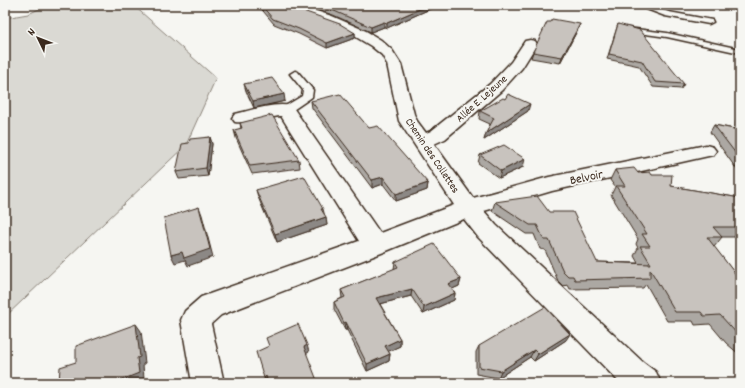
<svg xmlns="http://www.w3.org/2000/svg" width="745" height="388" font-family="Dekko,sans-serif">
<rect width="100%" height="100%" fill="#f6f6f2"/>
<filter id="ink" filterUnits="userSpaceOnUse"><feTurbulence type="fractalNoise" baseFrequency=".025" numOctaves="2"/><feDisplacementMap in="SourceGraphic" scale="8" xChannelSelector="R" yChannelSelector="G"/><feConvolveMatrix kernelMatrix="1 2 1 2 8 2 1 2 1" color-interpolation-filters="sRGB"/></filter>
<g filter="url(#ink)">
<!-- green -->
<path fill="#dad9d3" stroke="#8a8278" d="M48 5H133L216 78 186 145 5 317V18L28 14Z"/>
<g fill="none" stroke-linecap="round" stroke-linejoin="round">
<!-- service casing -->
<g stroke="#3b2a1e" stroke-width="3">
<path id="service" d="M636 5H646L669 12 712 20 713 22 709 24 665 16Z
M713 5 740 6V10L716 7Z
M628 28 667 33 740 49V53L667 37 631 32 627 30Z
M295 71 298 72 313 90 312 97 290 112H282L281 110 282 108 302 96 303 90 290 74Z"/>
</g>
<!-- minor casing -->
<g stroke="#3b2a1e" stroke-width="3">
<path id="minor" d="M277 5H297L332 16 366 31 381 40 392 50 401 64 414 114 417 121 426 133 431 131 490 84 511 62 525 41 530 40 535 41 537 44 522 68 502 90 445 139 434 144 473 198 549 177 706 145 713 147 716 151 713 155 552 191 484 211 496 225 644 363 656 372 661 383H620L478 237 464 219 384 252 221 315 211 324 224 383H192L181 320 185 311 201 297 359 241 281 116C268 117 245 124 235 122L232 118 235 114C253 110 274 102 292 106L380 233 454 205 399 121 387 64 382 55 371 46 341 28 307 15 279 7Z"/>
</g>
<!-- service -->
<use href="#service" fill="#f6f6f2" fill-rule="evenodd"/>
<!-- minor -->
<use href="#minor" fill="#f6f6f2" fill-rule="evenodd"/>
</g>
<!-- wall -->
<path fill="#aca8a3" stroke="#3b2a1e" d="M258 5H282L355 33V38L327 48 299 34 274 24Z
M302 5H439L387 28 384 27 371 32 333 15Z
M618 24 684 84 681 89 653 87 639 66 607 59Z
M578 29 560 63 531 58 533 52Z
M244 84 285 101 254 108 246 91Z
M740 94V174L710 132 714 125 735 129Z
M505 99 528 111 484 140 490 124 479 119 480 111Z
M311 101 369 128 428 183 427 190 396 201 383 184 372 188 312 108Z
M240 123 299 160 300 168 252 174 236 138 234 130 241 129Z
M210 137 212 144 208 176 179 179 176 172 189 143Z
M480 155 523 167 499 178 478 163Z
M615 170 638 173 652 175 671 186 740 198V237H721H722L714 247 740 280V355L726 343 710 324 695 325 693 321H667L646 284 643 288 570 289 568 285 563 286 558 281 545 250 540 249 534 234H526L492 211 495 202 549 212 597 262 638 263 634 256 638 248 636 244 638 239 611 195 615 187 610 180Z
M256 190 323 209 327 225 277 242 258 197Z
M395 262 461 279 459 286 452 289 455 293 454 300 423 314 411 296 380 304 400 339V346L388 351 390 354 389 361 367 371 347 330H345L334 309V302L342 298 341 290 394 269Z
M566 340 534 361 530 357 498 378 476 374V352L479 346Z"/>
<!-- shaded-wall -->
<path fill="#8c8885" stroke="#3b2a1e" d="M429 5H439L387 28V23Z
M384 22V27L371 32V27Z
M580 24 578 29 560 63 562 57Z
M355 33V38L327 48V43Z
M284 94 285 101 254 108 253 101Z
M530 104 528 111 484 140 486 133Z
M210 137 212 144 208 176 206 168Z
M525 159 523 167 499 178 501 171Z
M383 177V184L372 188V180Z
M428 183 427 190 396 201V194Z
M199 207 202 215 213 257 188 266 185 260 175 263 171 255 182 252Z
M326 217 327 225 277 242 275 234Z
M461 279 459 286 446 292 448 284Z
M412 289 411 296 376 305V298Z
M455 293 454 300 423 314 424 307Z
M346 322 347 330H345L344 323Z
M136 324 141 331 145 363 143 364 144 379 136 383H114Z
M570 334 566 340 534 361 538 354Z
M400 339V346L385 353V346Z
M307 345 309 352 306 354 304 347Z
M534 350 530 357 498 378 501 371Z
M390 354 389 361 367 371V364Z
M266 376 269 383H266L264 378Z"/>
<!-- building -->
<path fill="#c8c3be" stroke="#3b2a1e" d="M261 5H282L306 12 340 24 355 33 327 43 299 29 273 19Z
M317 5H429L387 23 384 22 371 27 332 10Z
M552 19 580 24 562 57 533 52 547 22H550Z
M618 24 640 30 684 84 655 82 642 61 609 54Z
M272 78 284 94 253 101 244 84Z
M340 94 369 128 378 126 428 183 396 194 383 177 372 180 311 101Z
M508 94 530 104 486 133 494 118 480 111 503 98 505 99Z
M272 115 299 160 250 166 234 130 242 128 240 123Z
M740 121V159L714 125 739 130Z
M210 137 206 168 176 172 182 144 189 143 190 139Z
M504 145 525 159 501 171 480 155Z
M634 168 638 173 650 172 652 175H672L671 186 740 198V227H713L722 237H707L740 280V337L720 315 704 316 701 312H675L650 269V278L575 280 573 276H568L563 271 549 240H544L537 225H530L495 202 537 196 549 212H573L597 262 651 264 640 246H650L642 234H647L616 186H625L615 170Z
M304 176 323 209H321L326 217 275 234 256 190Z
M199 207 210 249 184 258 182 252 171 255 164 218Z
M434 244 461 279 448 284 455 293 424 307 412 289 376 298 400 339 385 346 390 354 367 364 346 322 344 323 334 302 345 297 341 290 398 267 395 262Z
M545 307 570 334 538 354 534 350 501 371 479 367V346Z
M136 324 140 357 137 358 139 373 114 383H59L60 367 76 362V346Z
M298 324 307 345 304 347 318 383H268L266 376 264 378 256 352 269 346 266 338Z"/>
</g>
<g text-anchor="middle" stroke-width="4" stroke-linejoin="round" paint-order="stroke">
<!-- far-street labels -->
<g font-size="11" fill="#3b2a1e" stroke="#f6f6f2">
<text transform="translate(481 98) rotate(-42)" y="4">Allée E. Lejeune</text>
<text transform="translate(433 155) rotate(56)" y="4">Chemin des Collettes</text>
</g>
<!-- street labels -->
<g font-size="13" fill="#3b2a1e" stroke="#f6f6f2">
<text transform="translate(586 176) rotate(-12)" y="5">Belvoir</text>
</g>
</g>
<!-- margin -->
<rect width="745" height="388" fill="none" stroke="#f6f6f2" stroke-width="20"/>
<rect x="10" y="10" width="725" height="368" fill="none" stroke="#3b2a1e" stroke-width="1.5" filter="url(#ink)"/>
<!-- north arrow -->
<g transform="translate(38 38) rotate(313)" stroke="#f6f6f2" stroke-width="3" paint-order="stroke">
<path d="M0-3L7 15L0 10L-7 15Z" fill="#3b2a1e"/>
<text y="-6" font-size="11" font-weight="bold" text-anchor="middle" fill="#3b2a1e">N</text>
</g>
</svg>
